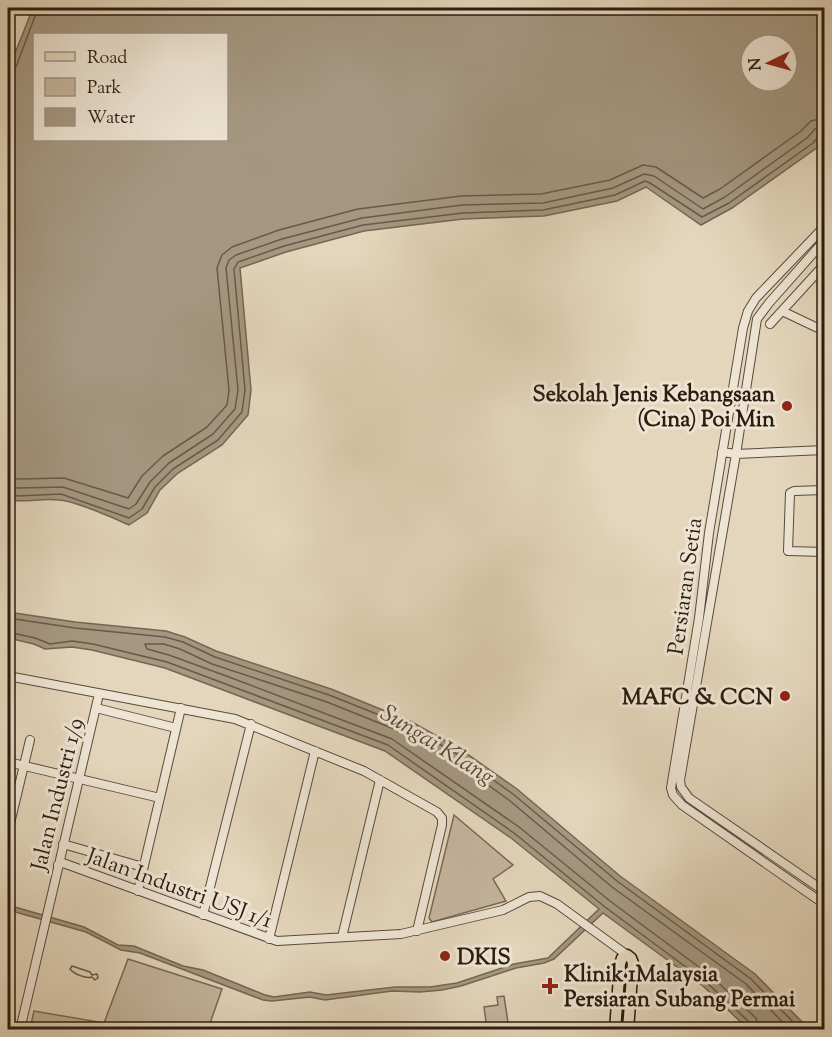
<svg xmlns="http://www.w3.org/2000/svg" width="832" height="1037" font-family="'Sorts Mill Goudy',serif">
<rect width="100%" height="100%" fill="#e4d6bc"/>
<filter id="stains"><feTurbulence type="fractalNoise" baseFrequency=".00333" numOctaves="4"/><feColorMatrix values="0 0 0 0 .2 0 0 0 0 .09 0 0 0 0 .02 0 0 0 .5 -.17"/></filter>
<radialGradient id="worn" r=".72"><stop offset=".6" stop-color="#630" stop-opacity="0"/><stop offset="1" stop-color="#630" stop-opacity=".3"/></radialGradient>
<!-- green -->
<path fill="#c5b69f" stroke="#786957" stroke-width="1.5" d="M454 815 513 865 493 879 506 901 432 922 429 918Z
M128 959 222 989 208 1029H30L34 1011 104 1023Z
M504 996 509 1029H487L484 1007 498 1005 497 997Z"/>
<!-- water -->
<path fill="#a59781" stroke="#756653" stroke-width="1.5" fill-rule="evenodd" d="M33 8H824V137L818 147 732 208 701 225 646 187 617 201 544 216 463 219 364 231 286 252 240 268 251 390 248 415 222 445 178 473 160 490 147 513 129 525C114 518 75 501 59 500 42 498 25 503 8 500V71ZM226 34V140H34V34ZM751 45H787V81H751Z
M8 612 75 622 166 631 185 637 216 651 331 689 410 721 460 749 517 789 620 876 755 974 809 1029H748L703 986 603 913 554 959 544 963 516 968 461 986 442 990 420 992 392 991 325 1000 310 997 272 1001 263 1000 140 953 121 950 86 932 8 910V905L84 927 118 945 134 946 183 966 203 970 265 995 274 997 310 992 326 995 395 987H430L457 983 514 964 548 958 599 909 511 838 385 751 165 668 92 650 72 647 45 649 34 644 8 638Z"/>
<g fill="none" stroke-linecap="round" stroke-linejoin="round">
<!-- shore -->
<path stroke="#685a48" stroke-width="1.5" d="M8 71 12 70 16 67 38 8
M8 478 20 479 64 478 128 498 142 476 163 456 207 427 227 405 229 390 217 268 222 255 232 247 279 230 358 209 461 196 541 194 610 180 643 165 656 167 703 198 720 189 801 131 811 121 824 118
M8 487 19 488 63 487 129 509 136 504 150 482 169 463 213 434 235 409 238 390 226 268 229 260 236 255 282 239 362 218 462 205 543 203 613 188 644 174 654 176 703 209 725 197 807 138 815 129 824 127
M8 494 18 496 61 494 129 518 142 509 155 487 173 469 218 440 242 412 245 390 234 269 238 262 284 246 363 225 463 213 543 210 615 195 645 181 650 183 702 217 729 203 813 143 819 136 824 134
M8 618 75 628 165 637 183 642 215 657 329 695 407 726 457 754 513 794 617 881 751 979 801 1030
M8 632 35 638 50 644 72 641 93 644 167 662 388 745 514 833 605 907 706 982 746 1019 751 1024 752 1030
M72 966 90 972 92 975 97 974 98 978 95 980 92 977C86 979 74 974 70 969Z
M759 1030 756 1018 711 976 610 901 519 827 392 739 229 677 169 655 147 649 145 644H164L180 649 212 664 327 702 404 733 453 760 509 800 612 887 746 984 790 1030"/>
<!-- stream -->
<path stroke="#756653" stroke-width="1.5" d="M735 1030 743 1022"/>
<!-- minor casing -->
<g stroke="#5a4a3a" stroke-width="10">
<path id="minor" d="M824 227 756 298 748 311 743 328 709 533 699 618 671 788 673 795 682 805 824 904
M824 241 769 303 757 319 736 454 680 780 681 787 689 798 824 891
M782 311 824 331
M770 324 824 265
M722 452 736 454 824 450
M824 490 794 491 790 493 788 551 824 552
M8 676 235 719 364 771 437 812 442 818V825L417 931
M8 689 10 677
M96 708 176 728
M8 762 160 798
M8 832 30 740
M63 844 143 867
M58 865 63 863 277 941 401 934 503 910 529 897 540 896 557 904 627 955
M138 891 181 708
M203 915 251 724
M342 937 380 780
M269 939 315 751
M20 1030 99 694"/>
</g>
<!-- major casing -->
<g stroke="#2c1c0f" stroke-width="13">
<path id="major" d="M615 1030 620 964 622 958 627 955 631 958 633 963 628 1030"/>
</g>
<!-- minor -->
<use href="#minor" stroke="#ede4d3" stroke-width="8"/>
<!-- major -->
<use href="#major" stroke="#e4d6bc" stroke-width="10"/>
</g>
<!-- markers -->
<g fill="#8f2418" stroke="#ede4d3" stroke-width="2">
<circle cx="787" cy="406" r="6"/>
<circle cx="785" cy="696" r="6"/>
<circle cx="445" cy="956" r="6"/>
<path d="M547 977h6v6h6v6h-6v6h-6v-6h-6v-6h6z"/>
</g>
<g text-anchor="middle" stroke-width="6" stroke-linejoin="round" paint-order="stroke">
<!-- poi labels -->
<g font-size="22" font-weight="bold" fill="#2c1c0f" stroke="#ede4d3" text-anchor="end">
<text x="775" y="401">Sekolah Jenis Kebangsaan<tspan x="775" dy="25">(Cina) Poi Min</tspan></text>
<text x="773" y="704">MAFC &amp; CCN</text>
<text x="457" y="964" text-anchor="start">DKIS</text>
<text x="564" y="981" text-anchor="start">Klinik 1Malaysia<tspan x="564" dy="25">Persiaran Subang Permai</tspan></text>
</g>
<!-- street labels -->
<g font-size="22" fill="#2c1c0f" stroke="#ede4d3">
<text transform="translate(684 586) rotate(-82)" y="8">Persiaran Setia</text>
<text transform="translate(56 794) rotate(-76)" y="8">Jalan Industri 1/9</text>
<text transform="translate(180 887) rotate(20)" y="8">Jalan Industri USJ 1/1</text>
</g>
<!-- water labels -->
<g font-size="24" font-style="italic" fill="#564737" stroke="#ede4d3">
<text transform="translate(438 744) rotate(32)" y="8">Sungai Klang</text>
</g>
</g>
<!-- margin -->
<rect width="832" height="1037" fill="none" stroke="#e4d6bc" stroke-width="30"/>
<rect x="9" y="9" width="814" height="1019" fill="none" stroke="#2c1c0f" stroke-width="3"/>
<rect x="15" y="15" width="802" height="1007" fill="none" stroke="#2c1c0f" stroke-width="1.5"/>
<!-- legend -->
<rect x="33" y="33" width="195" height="108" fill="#ede4d3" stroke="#a09485" stroke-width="1.5"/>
<rect x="45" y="52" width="30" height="9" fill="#e4d6bc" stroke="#a09485" stroke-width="1.5"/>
<text x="87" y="63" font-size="18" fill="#2c1c0f">Road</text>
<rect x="45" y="78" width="30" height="18" fill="#c5b69f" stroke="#a09485" stroke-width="1.5"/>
<text x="87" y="93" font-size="18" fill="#2c1c0f">Park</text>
<rect x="45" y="108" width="30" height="18" fill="#a59781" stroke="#a09485" stroke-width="1.5"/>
<text x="87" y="123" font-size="18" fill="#2c1c0f">Water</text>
<!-- north arrow -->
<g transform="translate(769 63) rotate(265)"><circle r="28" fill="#ede4d3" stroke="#a09485" stroke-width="1.5"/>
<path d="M0-4.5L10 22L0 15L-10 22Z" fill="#8f2418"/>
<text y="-9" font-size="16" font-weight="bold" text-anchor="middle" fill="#2c1c0f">N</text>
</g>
<rect width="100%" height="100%" filter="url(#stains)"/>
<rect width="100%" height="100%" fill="url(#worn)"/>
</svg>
